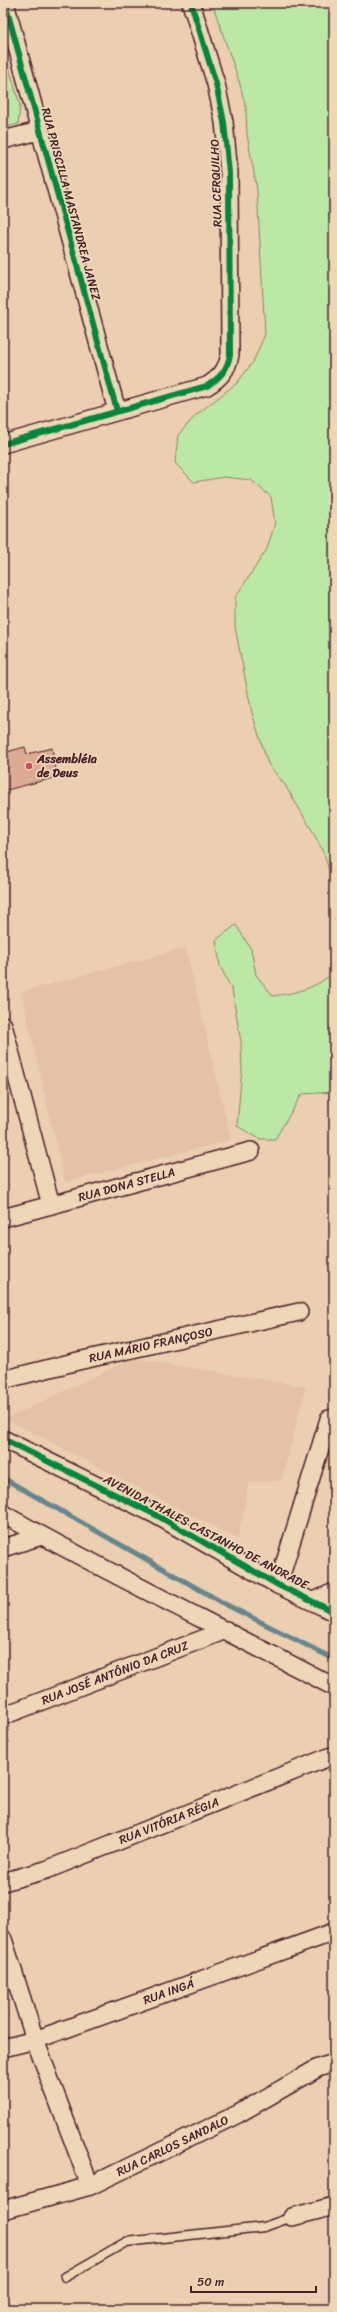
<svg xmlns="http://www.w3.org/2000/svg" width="337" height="2312" font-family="Sriracha,sans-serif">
<rect width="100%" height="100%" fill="#eccfb0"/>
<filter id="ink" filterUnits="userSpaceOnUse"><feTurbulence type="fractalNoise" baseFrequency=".025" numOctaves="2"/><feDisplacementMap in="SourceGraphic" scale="8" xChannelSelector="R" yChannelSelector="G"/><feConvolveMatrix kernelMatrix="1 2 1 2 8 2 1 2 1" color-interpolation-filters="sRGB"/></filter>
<g filter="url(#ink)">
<!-- built -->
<path fill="#e5c1a5" d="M186 948 231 1140 65 1182 21 992Z
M133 1358 306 1387 281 1481 249 1482 238 1539 6 1419Z"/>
<!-- green -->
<path fill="#bce8a5" stroke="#838468" d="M212 3H334V885L324 854 312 830 285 785 268 764 252 713 235 627V598L267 549 275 523 271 497 251 480 224 477 194 482 175 463 178 435 196 415 237 383 253 362 265 334 257 190 247 134 246 108 239 81Z
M3 46 20 106 18 124 3 128Z
M236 925 251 949 256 975 273 996C295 993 319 988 334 971V1092L302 1094 275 1139H260L237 1126 242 1068 241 1042 232 990 220 966 216 940Z"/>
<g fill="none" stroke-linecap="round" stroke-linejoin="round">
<!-- stream -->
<path stroke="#66868f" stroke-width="5" d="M3 1478 225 1604 334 1659"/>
</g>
<!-- building -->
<path fill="#ddab91" stroke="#4a1f2b" d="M25 747 27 754 52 748 57 777 3 791V753Z"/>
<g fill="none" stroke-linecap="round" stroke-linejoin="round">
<!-- service casing -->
<g stroke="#4a1f2b" stroke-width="11">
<path id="service" d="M65 2277 126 2242 264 2227 292 2217"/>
</g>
<!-- minor casing -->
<g stroke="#4a1f2b" stroke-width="20">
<g id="minor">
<path d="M5 3 117 411"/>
<path d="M3 140 39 131"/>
<path d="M3 444 207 386C220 378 227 370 230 355L229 173 224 122 216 84 191 3"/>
<path d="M3 1025 51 1205"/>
<path id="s1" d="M3 1218 251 1151"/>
<path id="s2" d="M3 1380 78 1361 299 1312"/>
<path d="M3 1439 156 1515 278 1585 334 1612"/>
<path d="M3 1514C111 1575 224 1629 334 1687"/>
<path d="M3 1548 42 1536"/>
<path d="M278 1585 329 1419 334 1418"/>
<path d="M314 1601 334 1592"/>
<path id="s3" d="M3 1716 226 1630"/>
<path id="s4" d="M3 1882 46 1870 334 1755"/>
<path d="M3 1939 35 2040 90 2186"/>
<path id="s5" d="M3 2048 35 2040 334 1932"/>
<path id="s6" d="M3 2210 90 2186 238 2114 318 2068 334 2063"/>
<path d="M292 2217 334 2206"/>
</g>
</g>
<!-- service -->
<use href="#service" stroke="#eed7b7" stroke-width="8"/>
<!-- minor -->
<use href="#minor" stroke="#eed7b7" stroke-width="17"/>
<!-- cycleway casing -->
<g stroke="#eed7b7" stroke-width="8">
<path id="cycleway" d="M5 3 117 411
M3 444 207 386C220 378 227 370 230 355L229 173 224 122 216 84 191 3
M3 1439 156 1515 278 1585 334 1612"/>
</g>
<!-- cycleway -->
<use href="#cycleway" stroke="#00873e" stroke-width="6"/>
</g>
</g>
<!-- markers -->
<circle fill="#d1495b" stroke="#eed7b7" stroke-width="1.5" cx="29" cy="766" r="4"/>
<g text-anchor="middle" stroke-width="3.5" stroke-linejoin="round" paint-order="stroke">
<!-- street labels -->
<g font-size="12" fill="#4a1f2b" stroke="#eed7b7">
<text transform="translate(216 183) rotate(-92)" y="4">RUA CERQUILHO</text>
<text transform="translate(71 204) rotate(75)" y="4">RUA PRISCILLA MASTANDREA JANEZ</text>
<text dy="4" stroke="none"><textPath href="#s1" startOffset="128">RUA DONA STELLA</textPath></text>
<text dy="4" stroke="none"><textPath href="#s2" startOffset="152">RUA MÁRIO FRANÇOSO</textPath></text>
<text transform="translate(206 1532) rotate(28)" y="4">AVENIDA THALES CASTANHO DE ANDRADE</text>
<text dy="4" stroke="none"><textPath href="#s3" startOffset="120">RUA JOSÉ ANTÔNIO DA CRUZ</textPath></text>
<text dy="4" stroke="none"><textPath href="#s4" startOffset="177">RUA VITÓRIA RÉGIA</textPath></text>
<text dy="4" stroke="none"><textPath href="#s5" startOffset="175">RUA INGÁ</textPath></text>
<text dy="4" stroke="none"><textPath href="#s6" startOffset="182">RUA CARLOS SANDALO</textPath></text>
</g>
<!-- poi labels -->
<g font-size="12" font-weight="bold" fill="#4a1f2b" stroke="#eed7b7" text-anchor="start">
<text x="37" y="763">Assembléia<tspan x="37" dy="14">de Deus</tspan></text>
</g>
</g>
<!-- margin -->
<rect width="337" height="2312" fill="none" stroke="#eed7b7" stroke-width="16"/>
<rect x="8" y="8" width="321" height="2296" fill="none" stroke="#4a1f2b" stroke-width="1.5" filter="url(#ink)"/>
<!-- scale -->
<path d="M191 2286v6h125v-6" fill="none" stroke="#4a1f2b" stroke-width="2"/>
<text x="197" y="2286" font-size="12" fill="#4a1f2b" stroke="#eed7b7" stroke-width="3" paint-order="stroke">50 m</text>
</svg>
